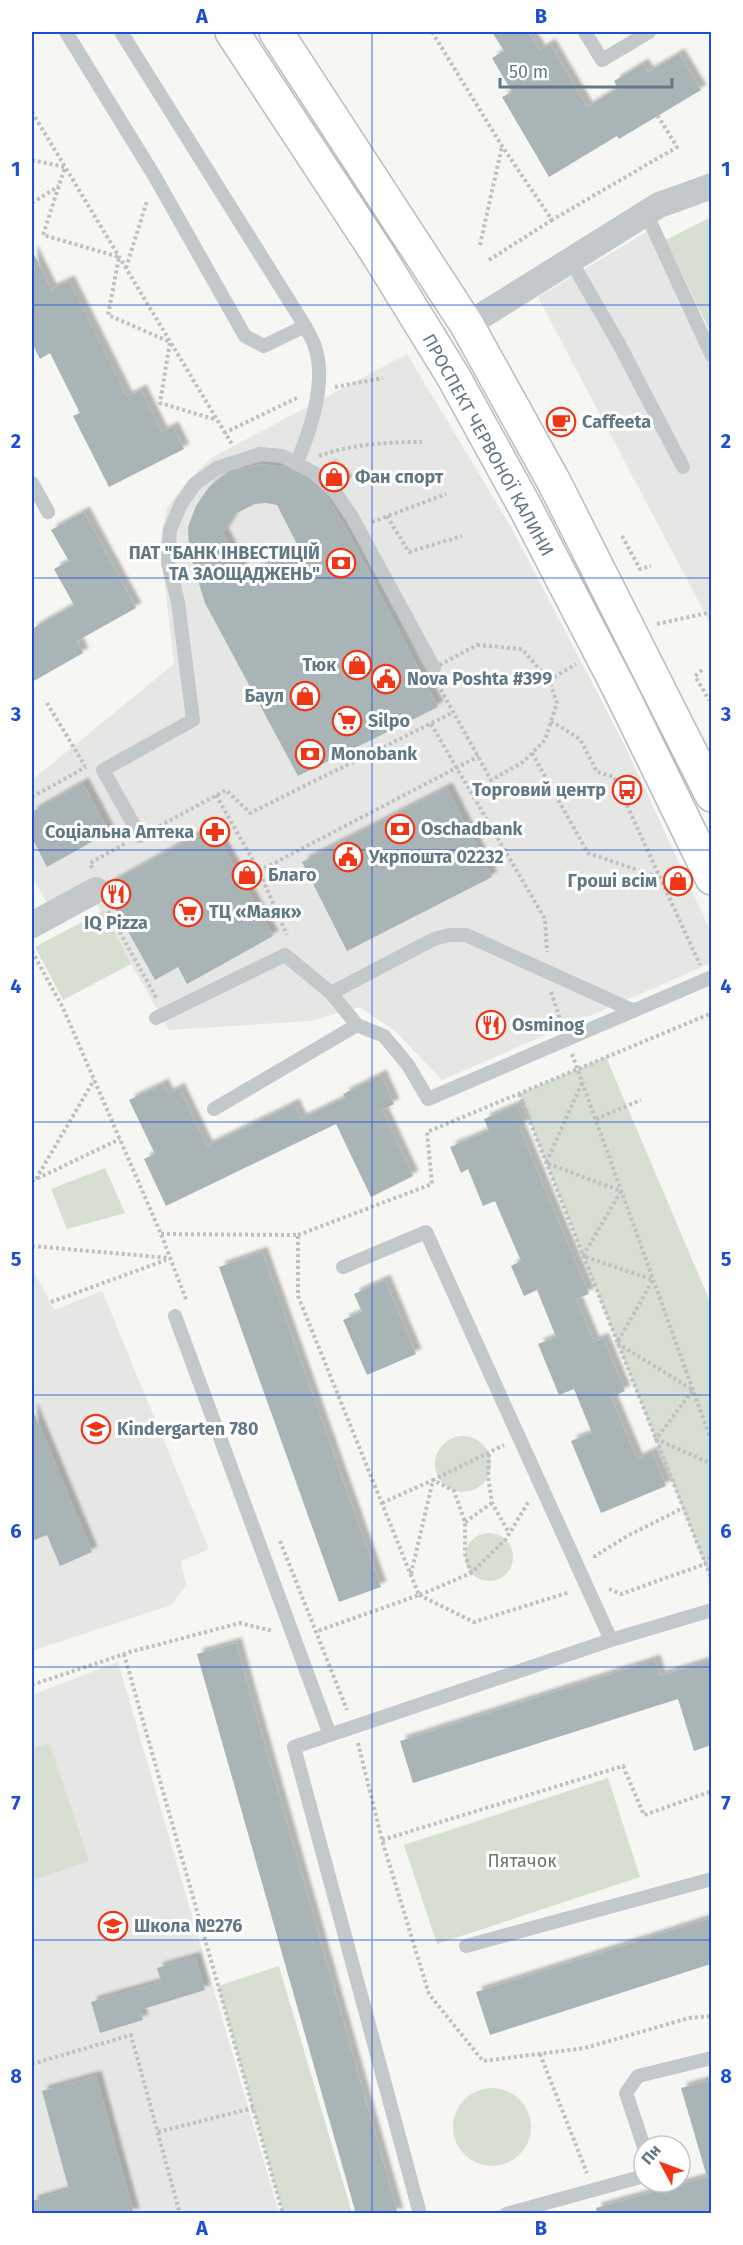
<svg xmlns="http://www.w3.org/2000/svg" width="743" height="2245" font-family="'Fira Sans',sans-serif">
<defs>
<filter id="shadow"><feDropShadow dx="5.5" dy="-5.5" stdDeviation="1.5" flood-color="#0004"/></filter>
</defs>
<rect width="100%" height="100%" fill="#f6f6f2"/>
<!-- built -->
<path fill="#e6e7e5" d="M648 231 711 368V625L538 297Z
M407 354 511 527 624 744 711 932V963L442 1080 397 1033 360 1007 310 1021 169 1030 97 905 58 924 32 876V780L174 664 160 542 167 508 187 481 213 457Z
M32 1267 54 1310 102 1291 209 1549 181 1561 186 1586 171 1605 32 1651Z
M118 1662 279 2213 32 2214V1695Z"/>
<!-- green -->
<path fill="#d7ded2" d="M711 217V334L666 240Z
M103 911 131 964 63 1000 35 947Z
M606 1057 711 1304V1580L519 1094Z
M105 1168 125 1213 67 1229 51 1189Z
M435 1464a28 28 0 1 1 56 0a28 28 0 1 1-56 0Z
M465 1557a24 24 0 1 1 48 0a24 24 0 1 1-48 0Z
M49 1743 89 1861 32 1881V1748Z
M608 1778 640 1877 437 1944 404 1845Z
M279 1966 352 2213H283L218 1986Z
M453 2127a39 39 0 1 1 78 0a39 39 0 1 1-78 0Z"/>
<!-- building -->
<path fill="#a9b4b7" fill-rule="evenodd" filter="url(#shadow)" d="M492 32H528L540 50 550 44 587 107 618 88 614 81 643 64 648 72 679 54 701 90 619 139 617 136 549 177 502 97 512 92 492 58 504 51Z
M32 250 51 289 69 281 127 397 141 390 162 432 173 427 184 449 109 487 73 416 80 413 50 353 40 359 32 343Z
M259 464 284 467 309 480 328 498 350 536 438 707 298 776 205 603 189 551 188 527 196 506 209 487 224 475ZM266 503 277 505 299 548 245 576 223 533 235 514 255 504Z
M329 465 347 481 342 486 324 470Z
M84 512 136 608 77 641 83 653 32 682V629L74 605 54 569 69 561 51 530Z
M83 783 109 832 47 867 32 838V812Z
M447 788 492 877 347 951 302 862Z
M212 827 273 936 187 984 178 967 155 980 109 897 111 890 109 884Z
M381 1075 394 1104 382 1110 413 1176 371 1197 336 1124 166 1206 144 1159 155 1154 129 1100 163 1084 168 1094 179 1088 207 1146 294 1104 301 1119 345 1098 343 1094Z
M517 1105 525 1125 519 1127 589 1294 576 1299 594 1342 603 1338 625 1391 611 1397 637 1459 652 1452 666 1486 601 1513 571 1441 592 1433 574 1389 559 1395 538 1344 556 1337 537 1290 524 1296 511 1266 521 1261 495 1201 483 1206 468 1169 461 1173 450 1147 489 1131 484 1119Z
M262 1252 381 1587 339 1602 219 1267Z
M385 1280 416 1354 367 1375 343 1320 362 1312 354 1294Z
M32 1408 92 1552 60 1566 47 1535 32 1541Z
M236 1643 349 2041 398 2214H356L197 1654Z
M655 1660 660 1676 711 1660V1745L694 1751 678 1699 413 1783 400 1741Z
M711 1918V1964L490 2035 476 1992Z
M195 1957 205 1990 140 2010 143 2020 100 2033 91 2002 161 1982 157 1968Z
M96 2076 134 2214H32V2201L69 2190 42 2091Z
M711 2080V2214H597L596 2208 707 2177 681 2088Z"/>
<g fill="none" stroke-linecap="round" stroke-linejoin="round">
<!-- secondary casing -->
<g stroke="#b7bdc1" stroke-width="36">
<path id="secondary" d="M232 32 376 251 453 376 524 505 621 692 712 878
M276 32 467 325 554 482 712 795"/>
</g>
<!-- path -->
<path stroke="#bec1c3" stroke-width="4" stroke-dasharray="3 3" stroke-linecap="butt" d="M432 32 502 146 552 220 677 147 658 116
M32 112 233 446
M32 160 65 167 43 235 119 257 108 315 170 342 160 403 217 420
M32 203 59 186
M480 245 502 146
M489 260 552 220
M126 268 147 201
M335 387 383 378
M224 433 299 397
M319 456C352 444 387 442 422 442
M387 516 409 552 462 536
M372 522 446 494
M622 536 640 569 651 566
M657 624 712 612
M477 645 522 649 549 680 557 703 545 740 523 762 491 780 430 670Z
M702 670 695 676 709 700
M549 680 576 664
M47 703 85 766
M551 721 580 739 597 772 614 777 700 965
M431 724 545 919 547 952
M532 753 588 853 661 878
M216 795 259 871 287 935
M32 797 86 767
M154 829 226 790 250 813 452 713
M92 868 90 863 126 843
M259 871 479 756
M108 911 157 999
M32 951 63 1008 161 1234 187 1302
M551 992 562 1025
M572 1054 712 1443
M582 1083 546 1163 621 1191 583 1256 653 1280 617 1343 693 1390 656 1439 712 1464
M519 1094 712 1580
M596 1119 641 1100
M36 1179 94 1080
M32 1181 120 1139
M161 1234 298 1235V1296L419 1595 315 1632
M298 1235 432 1184 427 1132 712 1013
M32 1246 170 1258
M51 1302 166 1260
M489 1454 488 1476 492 1503 509 1533
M382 1503 433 1480 454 1491 465 1522V1554L471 1573
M465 1522 492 1503
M280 1541 347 1710
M595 1558V1556L629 1535 683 1508
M411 1574 433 1480 504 1445
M609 1589 621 1594 705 1564 712 1554
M419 1595 474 1622 570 1592
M420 1595 471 1573 506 1539 529 1501
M124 1654 283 2214
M32 1685 130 1652 240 1623 273 1631
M358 1743 382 1840 429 1994 483 2061 585 2048 689 2018 712 2016
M382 1840 623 1766 644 1815 712 1791
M540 2054 587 2173
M32 2064 131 2035 180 2214
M158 2132 253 2108"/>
<!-- lane -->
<path stroke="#c3c8ca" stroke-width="14" d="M66 32 155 177 245 336 264 346 305 326
M121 32 305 326C308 332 313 340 315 347 327 382 310 432 296 464
M585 32 602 60 649 32
M646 213 712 356
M571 261 619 344 683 467
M32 483 48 512
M140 836 103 770 193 720 178 602 168 563 170 530 181 504 195 484 217 468 260 454 282 456 314 473 335 492 352 517 434 668
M331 993 434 939 449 935H466L634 1011
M156 1018 285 955 331 993 357 1025 384 1036 408 1065 428 1099 712 977
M214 1109 357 1025
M343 1267 426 1232 611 1640
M175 1316 330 1735
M466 1946 712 1879
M644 2147 626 2093 638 2076 712 2058
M420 2214 294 1747 611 1640 712 1610
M506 2214 644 2176"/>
<!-- street -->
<path stroke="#c3c8ca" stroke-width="26" d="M467 325 659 205 712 186
M32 925 96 890"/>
<!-- secondary -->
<use href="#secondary" stroke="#fff" stroke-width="33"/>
</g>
<!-- grid -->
<path fill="none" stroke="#1d4ed8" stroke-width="1.5" stroke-opacity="0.55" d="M372 32V2214M32 305H712M32 578H712M32 850H712M32 1122H712M32 1395H712M32 1667H712M32 1940H712"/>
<!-- icons -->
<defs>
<g id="cafe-ring" transform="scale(1.5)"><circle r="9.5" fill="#fff" stroke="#f13616" stroke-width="1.5"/><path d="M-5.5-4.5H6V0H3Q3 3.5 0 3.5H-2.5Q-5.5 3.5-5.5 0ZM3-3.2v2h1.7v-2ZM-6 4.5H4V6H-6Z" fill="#f13616"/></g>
<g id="shop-ring" transform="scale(1.5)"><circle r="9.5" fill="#fff" stroke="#f13616" stroke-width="1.5"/><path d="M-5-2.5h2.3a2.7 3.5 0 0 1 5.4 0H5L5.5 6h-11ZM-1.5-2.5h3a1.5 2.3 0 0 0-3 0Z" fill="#f13616"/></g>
<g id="bank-ring" transform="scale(1.5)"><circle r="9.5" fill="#fff" stroke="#f13616" stroke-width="1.5"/><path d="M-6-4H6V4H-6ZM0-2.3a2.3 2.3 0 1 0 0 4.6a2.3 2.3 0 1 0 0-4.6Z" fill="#f13616"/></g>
<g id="civic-ring" transform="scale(1.5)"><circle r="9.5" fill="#fff" stroke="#f13616" stroke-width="1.5"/><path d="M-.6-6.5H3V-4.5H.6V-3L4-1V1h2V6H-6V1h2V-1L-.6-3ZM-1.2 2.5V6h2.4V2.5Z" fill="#f13616"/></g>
<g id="supermarket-ring" transform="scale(1.5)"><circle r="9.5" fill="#fff" stroke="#f13616" stroke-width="1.5"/><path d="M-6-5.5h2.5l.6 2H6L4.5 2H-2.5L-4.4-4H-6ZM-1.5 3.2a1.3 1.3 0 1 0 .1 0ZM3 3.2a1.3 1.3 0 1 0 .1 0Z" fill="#f13616"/></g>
<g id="bus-ring" transform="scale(1.5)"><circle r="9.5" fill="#fff" stroke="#f13616" stroke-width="1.5"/><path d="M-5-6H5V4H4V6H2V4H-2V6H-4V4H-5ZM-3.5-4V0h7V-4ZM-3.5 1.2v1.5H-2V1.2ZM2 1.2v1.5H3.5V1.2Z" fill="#f13616"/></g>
<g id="pharmacy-ring" transform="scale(1.5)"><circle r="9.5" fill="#fff" stroke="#f13616" stroke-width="1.5"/><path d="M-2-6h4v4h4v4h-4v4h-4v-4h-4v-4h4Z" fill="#f13616"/></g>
<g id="restaurant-ring" transform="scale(1.5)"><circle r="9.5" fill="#fff" stroke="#f13616" stroke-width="1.5"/><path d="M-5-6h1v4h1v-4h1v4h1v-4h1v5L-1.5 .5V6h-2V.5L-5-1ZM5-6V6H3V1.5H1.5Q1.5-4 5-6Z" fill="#f13616"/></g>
<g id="school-ring" transform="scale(1.5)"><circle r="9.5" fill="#fff" stroke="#f13616" stroke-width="1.5"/><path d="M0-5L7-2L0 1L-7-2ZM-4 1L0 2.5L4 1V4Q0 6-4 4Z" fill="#f13616"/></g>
</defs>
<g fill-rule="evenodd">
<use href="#cafe-ring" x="561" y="422"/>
<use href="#shop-ring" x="334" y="477"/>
<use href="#bank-ring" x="341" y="563"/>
<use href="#shop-ring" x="357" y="665"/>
<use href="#civic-ring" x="386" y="679"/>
<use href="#shop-ring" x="305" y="696"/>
<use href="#supermarket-ring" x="347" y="721"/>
<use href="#bank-ring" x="310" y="754"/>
<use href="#bus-ring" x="627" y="790"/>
<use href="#bank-ring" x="400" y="829"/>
<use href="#pharmacy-ring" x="215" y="832"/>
<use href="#civic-ring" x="348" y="857"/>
<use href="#shop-ring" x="247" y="875"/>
<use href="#shop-ring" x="678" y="881"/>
<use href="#restaurant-ring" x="116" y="894"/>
<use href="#supermarket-ring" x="188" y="912"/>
<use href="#restaurant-ring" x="491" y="1025"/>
<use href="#school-ring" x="96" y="1429"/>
<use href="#school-ring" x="113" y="1926"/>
</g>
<g text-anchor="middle" stroke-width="6" stroke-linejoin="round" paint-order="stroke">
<!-- poi labels -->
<g font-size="18" font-weight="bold" fill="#627985" stroke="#fff" text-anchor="start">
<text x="582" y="428">Caffeeta</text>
<text x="355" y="483">Фан спорт</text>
<text x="320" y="559" text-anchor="end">ПАТ "БАНК ІНВЕСТИЦІЙ<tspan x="320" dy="21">ТА ЗАОЩАДЖЕНЬ"</tspan></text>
<text x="336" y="671" text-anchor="end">Тюк</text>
<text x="407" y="685">Nova Poshta #399</text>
<text x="284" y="702" text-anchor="end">Баул</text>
<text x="368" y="727">Silpo</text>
<text x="331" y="760">Monobank</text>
<text x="606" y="796" text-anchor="end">Торговий центр</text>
<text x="421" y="835">Oschadbank</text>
<text x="194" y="838" text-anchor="end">Соціальна Аптека</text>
<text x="369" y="863">Укрпошта 02232</text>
<text x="268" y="881">Благо</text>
<text x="657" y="887" text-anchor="end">Гроші всім</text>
<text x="209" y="918">ТЦ «Маяк»</text>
<text x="116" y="929" text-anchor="middle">IQ Pizza</text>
<text x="512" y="1031">Osminog</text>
<text x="117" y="1435">Kindergarten 780</text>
<text x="134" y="1932">Школа №276</text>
</g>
<!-- street labels -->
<g font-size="18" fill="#627985" stroke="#fff">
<text transform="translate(488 445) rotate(61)" y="6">ПРОСПЕКТ ЧЕРВОНОЇ КАЛИНИ</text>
</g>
<!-- park labels -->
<g font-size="18" fill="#697c62" stroke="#fff">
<text x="522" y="1867">Пятачок</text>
</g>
</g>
<!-- border -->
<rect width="743" height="2245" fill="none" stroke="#ffffff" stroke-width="66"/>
<!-- north arrow -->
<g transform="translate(662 2164) rotate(311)"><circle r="28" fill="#ffffff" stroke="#c0c9ce" stroke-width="1.5"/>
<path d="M0-4.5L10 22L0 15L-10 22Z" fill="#f13616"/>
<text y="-9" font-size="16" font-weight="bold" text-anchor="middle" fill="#627985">Пн</text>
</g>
<!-- scale -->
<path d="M500 78v9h172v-9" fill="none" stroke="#627985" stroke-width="3"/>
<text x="509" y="78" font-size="18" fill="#627985" stroke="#ffffff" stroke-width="4.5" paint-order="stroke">50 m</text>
<rect x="33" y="33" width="677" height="2179" fill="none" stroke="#1d4ed8" stroke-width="2"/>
<g font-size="20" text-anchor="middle" font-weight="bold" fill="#1d4ed8">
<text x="202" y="23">A</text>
<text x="541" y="23">B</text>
<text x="16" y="176">1</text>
<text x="726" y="176">1</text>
<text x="16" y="448">2</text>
<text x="726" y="448">2</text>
<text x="16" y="721">3</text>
<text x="726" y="721">3</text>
<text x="16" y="993">4</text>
<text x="726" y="993">4</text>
<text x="16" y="1266">5</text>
<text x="726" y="1266">5</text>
<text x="16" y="1538">6</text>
<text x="726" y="1538">6</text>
<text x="16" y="1810">7</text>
<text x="726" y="1810">7</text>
<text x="16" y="2083">8</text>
<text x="726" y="2083">8</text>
<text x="202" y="2235">A</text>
<text x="541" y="2235">B</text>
</g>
</svg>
